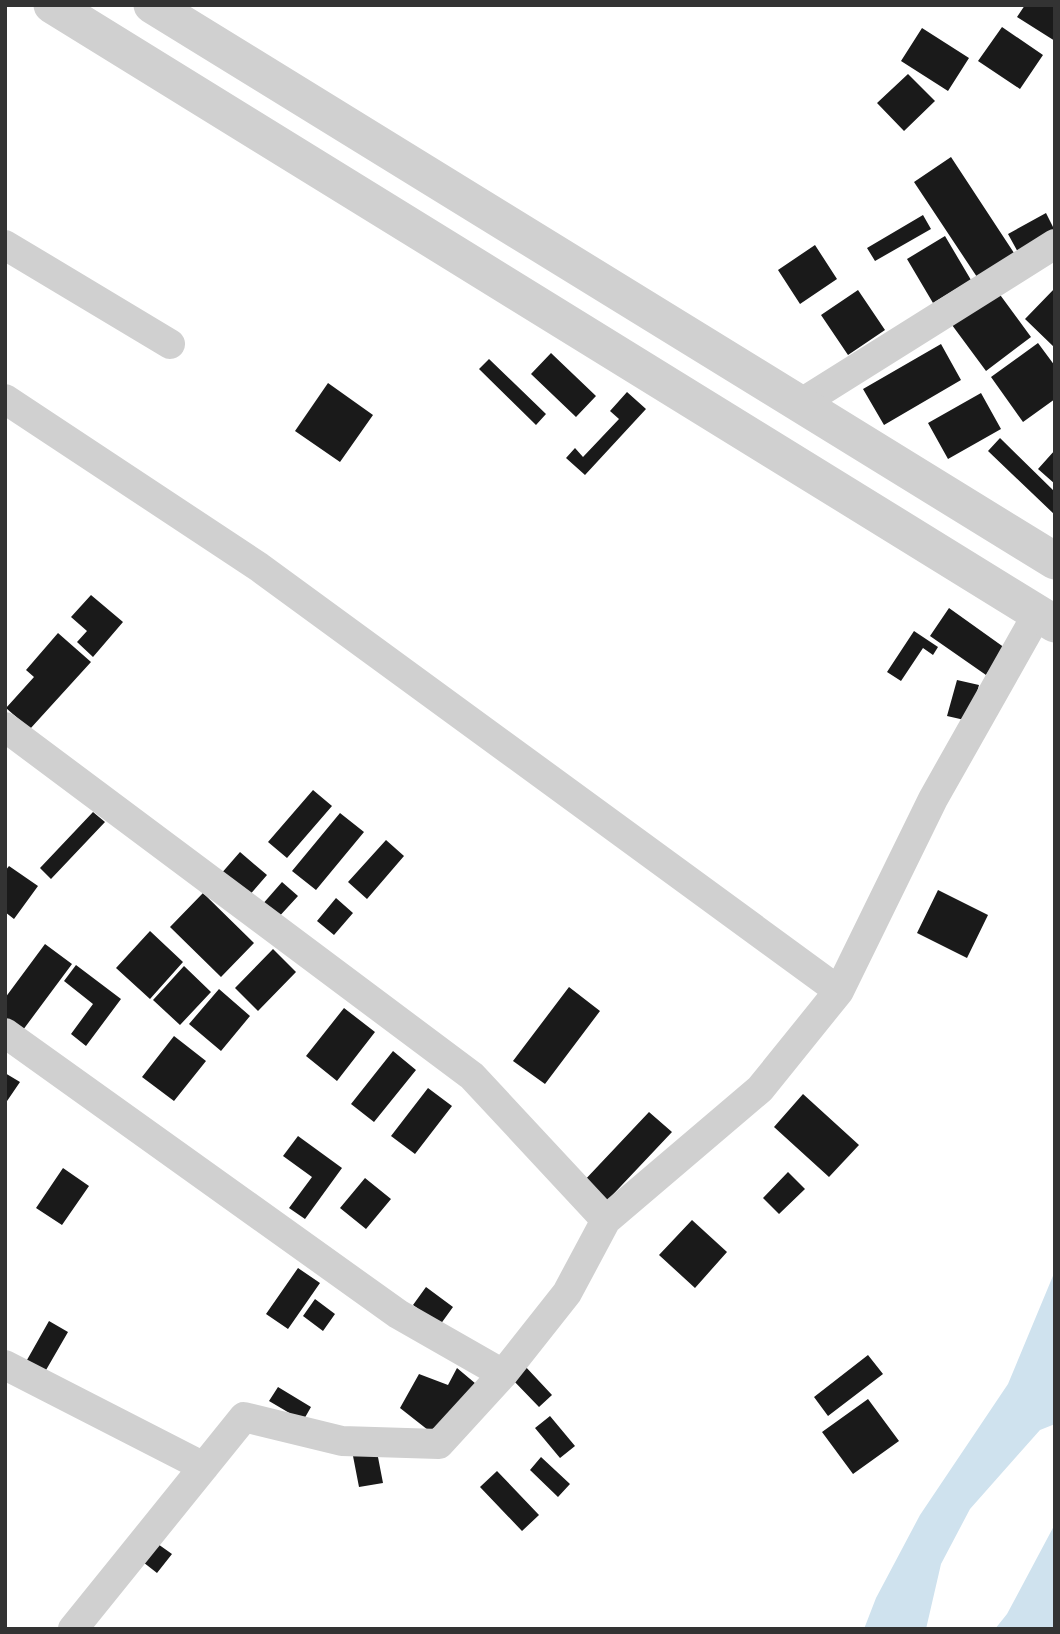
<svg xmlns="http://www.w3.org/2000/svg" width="1060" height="1634" font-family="Quicksand,sans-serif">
<rect width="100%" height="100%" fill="#fff"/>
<!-- water -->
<path fill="#cfe2ee" d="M1055 1271V1424L1040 1430 970 1509 941 1564 926 1629H864L876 1598 920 1515 1008 1384Z
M1055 1524V1629H995L1007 1614Z"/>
<!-- building -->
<path fill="#1a1a1a" d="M1025 5H1055V41L1017 17Z
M1002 27 1043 55 1020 89 978 61Z
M922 28 969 58 948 91 901 61Z
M908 74 935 101 904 131 877 103Z
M951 157 1016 256 979 280 914 182Z
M1046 213 1055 231 1020 256 1008 234Z
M923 215 931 229 875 261 867 248Z
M945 236 971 280 933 303 907 259Z
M815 245 837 279 800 304 778 270Z
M1055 288V348L1025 319Z
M858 290 885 330 848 355 821 315Z
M998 292 1031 337 986 371 952 325Z
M1038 343 1055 366V399L1023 422 991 377Z
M941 344 961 380 884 425 863 389Z
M551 353 596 396 576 417 531 374Z
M489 359 546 414 536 425 479 369Z
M328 383 373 415 340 462 295 431Z
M627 392 646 409 585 475 566 458 575 448 583 457 619 419 610 411Z
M981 393 1001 429 948 459 928 423Z
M1000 438 1055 492V515L988 451Z
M1055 450V484L1038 469Z
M91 595 123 622 93 657 77 642 87 631 71 617Z
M949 608 1005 648 986 675 930 636Z
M914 631 938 647 933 655 923 648 901 681 887 672Z
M58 633 91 662 30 729 6 708 34 677 26 670Z
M957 680 979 685 969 721 947 716Z
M313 790 332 806 287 858 268 842Z
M93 812 105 822 51 879 40 868Z
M340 813 364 832 316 890 292 871Z
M386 840 404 856 367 899 348 882Z
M240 852 267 875 247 898 220 875Z
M9 866 38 886 14 919 5 912V871Z
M282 882 298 896 276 920 261 906Z
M938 890 988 915 967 958 917 933Z
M203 893 254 943 221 977 170 927Z
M336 898 353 913 334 935 317 921Z
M150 931 183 962 150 999 116 968Z
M45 944 72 964 20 1034 5 1023V998Z
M273 949 296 972 258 1011 235 988Z
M76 965 121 999 86 1046 71 1034 93 1004 64 981Z
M184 966 211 992 180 1025 153 1000Z
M569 987 600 1011 545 1084 513 1061Z
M219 989 250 1016 221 1051 189 1024Z
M344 1008 375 1032 337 1081 306 1056Z
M174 1036 206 1061 174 1101 142 1077Z
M393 1051 416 1070 374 1122 351 1104Z
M5 1073 20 1082 5 1104Z
M428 1088 452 1106 415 1154 391 1136Z
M803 1094 859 1145 829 1177 774 1127Z
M649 1112 672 1132 604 1204 582 1183Z
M298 1136 342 1168 305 1219 289 1208 312 1177 283 1156Z
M63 1168 89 1186 62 1225 36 1208Z
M788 1172 805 1189 779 1214 763 1198Z
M365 1178 391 1199 366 1229 340 1208Z
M692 1220 727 1252 695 1288 659 1255Z
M298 1268 320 1283 288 1329 266 1314Z
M426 1287 453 1307 440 1325 413 1305Z
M315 1299 335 1314 323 1331 303 1316Z
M49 1321 68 1332 42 1377 23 1367Z
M868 1355 883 1374 828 1416 814 1397Z
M524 1365 552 1395 539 1407 511 1378Z
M457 1368 482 1389 454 1424 428 1430 400 1408 419 1374 448 1385Z
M278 1387 311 1407 303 1421 269 1401Z
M868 1399 899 1441 853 1474 822 1432Z
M550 1416 575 1446 560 1458 535 1428Z
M377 1452 383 1483 359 1487 353 1456Z
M541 1457 570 1484 558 1497 530 1470Z
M497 1471 539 1515 522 1531 480 1487Z
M148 1537 172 1554 157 1573 134 1555Z"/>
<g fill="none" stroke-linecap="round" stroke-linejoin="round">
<!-- minor -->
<path stroke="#d0d0d0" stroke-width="30" d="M5 245 170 344
M5 399 259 567 839 991
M800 404 1055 244
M5 727 472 1076 606 1220
M5 1033 398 1314 503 1374
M5 1365 204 1467
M73 1629 244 1417 342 1441 439 1444 503 1374 567 1293 606 1220 760 1089 839 991 933 799 1038 613"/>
<!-- tertiary -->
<path stroke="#d0d0d0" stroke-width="37" d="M52 5 1055 624
M152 5 1055 561"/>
</g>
<!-- border -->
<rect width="1060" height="1634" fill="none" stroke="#333333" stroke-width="14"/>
</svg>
